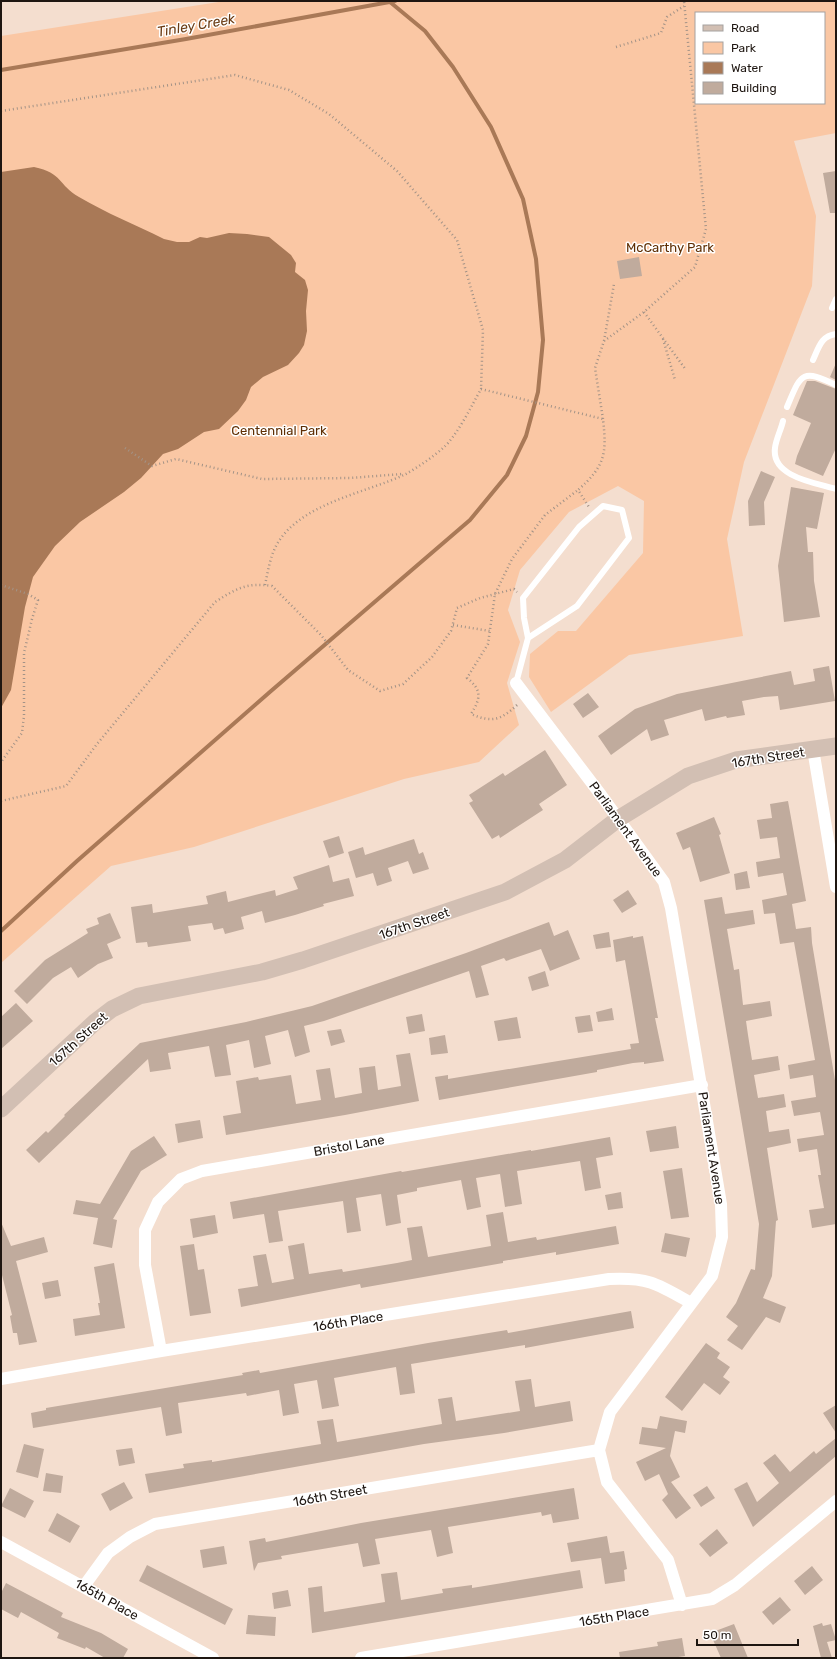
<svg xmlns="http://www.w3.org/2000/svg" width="837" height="1659" font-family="Rubik,sans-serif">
<rect width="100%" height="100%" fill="#f4decf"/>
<!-- green -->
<path fill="#fac7a4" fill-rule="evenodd" d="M225 1H836V133L794 141 816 216 812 286 744 462 727 539 743 636 629 655 551 712 529 677 530 654 558 631H576L643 553 644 501 618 486 569 512 520 570 508 610 520 642 507 683 519 725 479 762 404 779 194 847 111 866 1 963V36ZM696 13H824V103H696Z"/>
<!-- water -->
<path fill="#a97957" d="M34 167C63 173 58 185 79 197 106 213 136 225 164 239L177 242H189L200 237 207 238 229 233 247 234 269 237 291 255 296 263 295 272 305 280 308 290 306 311 307 331 304 345 299 353 288 365 263 377 251 387 246 400 238 411 219 429 204 432 178 449 163 454 141 478 124 492 80 522 55 546 33 577 25 607 11 690 1 708V172Z"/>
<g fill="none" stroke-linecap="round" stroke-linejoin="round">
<!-- stream -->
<path stroke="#a97957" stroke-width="4" d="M1 70 186 39 395 1
M1 931 77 861 271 691 470 520 507 475 526 436 538 392 543 340 536 259 523 199 491 127 453 67 425 31 390 2"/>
</g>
<!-- building -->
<path fill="#c0ab9d" d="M836 171V213H830L823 173Z
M639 257 642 276 620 279 617 261Z
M836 363V380L830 377Z
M807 381H815L836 389V448L823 476 795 464 797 456 811 423 793 415Z
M761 471 775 477 764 502 765 525 749 526 748 501Z
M791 487 824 493 817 529 806 527 808 552H813L814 581 820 617 784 622 778 566Z
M829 666 835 701 780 710 778 696 764 697 742 701 745 715 727 718 726 716 705 721 702 709 664 720 669 735 651 741 647 729 611 755 598 736 635 709 677 694 791 671 794 685 815 681 813 669Z
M588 693 599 707 583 718 573 704Z
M545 750 567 785 539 804 543 810 500 838 499 835 492 839 469 803 473 801 469 795 503 773 505 776Z
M788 801 806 901 792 904 796 929 811 927 812 943 836 1086V1224L812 1228 809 1210 824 1208 818 1175H821L817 1149 799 1152 797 1139 824 1135 820 1112 794 1116 791 1101 816 1097 813 1075 790 1079 788 1065 815 1060 794 942 780 944 775 913 764 914 762 900 787 895 783 873 758 877 756 862 780 858 777 837 760 839 757 820 772 818 770 804Z
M714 817 721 834 719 835 730 873 700 882 690 847 683 850 676 833Z
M339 836 344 853 329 858 323 841Z
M414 839 419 854 423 852 429 869 413 874 408 861 388 868 392 881 377 886 373 873 356 878 348 852 363 847 365 855Z
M329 865 333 882 349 878 354 896 323 904 324 906 295 915 265 923 262 911 241 917 244 929 225 934 223 928 214 930 212 923 188 926 191 941 148 947 147 942 136 943 131 907 152 904 153 913 208 904 206 896 226 891 228 902 275 890 276 896 298 889 293 877Z
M747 871 750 888 736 890 734 874Z
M628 890 637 904 622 913 613 900Z
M722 897 725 914 753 910 755 924 727 929 734 970 739 969 743 1005 770 1001 772 1016 746 1021 748 1035 752 1060 778 1056 780 1070 754 1075 758 1098 784 1094 786 1107 766 1111 769 1132 789 1129 791 1143 767 1148 778 1220 776 1221 772 1276 763 1298 786 1307 780 1323 766 1317 742 1350 727 1340 738 1326 726 1317 736 1303 751 1269 755 1270 759 1224 704 900Z
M110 913 121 938 107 944 113 958 98 964 78 978 71 967 53 978 27 1004 14 991 45 960 88 933 86 929 99 924 97 918Z
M549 922 554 936 568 930 580 959 550 971 541 949 506 961 504 958 481 966 489 995 476 998 469 971 324 1021 304 1026 310 1052 295 1057 288 1030 265 1036 271 1064 254 1068 249 1040 226 1045 231 1075 215 1077 209 1046 168 1053 171 1069 150 1072 148 1059 39 1163 26 1150 46 1131 48 1133 65 1116 64 1115 140 1043 246 1022 312 1006 466 953Z
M609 932 611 947 596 949 593 935Z
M633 936V938L643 936 658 1018H655L664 1061 644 1064V1062L633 1063 597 1070V1072L439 1100 435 1077 448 1075V1079L631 1049 630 1044 639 1043 625 960 616 962 613 940Z
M545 971 549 986 532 991 528 977Z
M16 1003 33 1021 1 1049V1017Z
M612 1008 614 1020 598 1022 596 1012Z
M422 1014 425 1031 409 1034 406 1017Z
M590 1015 593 1031 578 1033 575 1017Z
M517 1017 521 1038 498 1041 494 1021Z
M341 1029 345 1042 331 1046 327 1031Z
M445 1035 448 1053 431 1055 429 1038Z
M410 1053 419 1101 345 1115 226 1135 223 1116 241 1113 236 1081 258 1077 259 1080 291 1075 296 1104 321 1100 316 1070 330 1068 335 1098 362 1093 359 1068 375 1066 378 1090 401 1086 396 1055Z
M200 1120 203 1138 178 1143 175 1124Z
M676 1126 679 1148 650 1152 646 1131Z
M154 1136 167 1155 141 1171 113 1219 117 1220 112 1248 93 1244 98 1218 73 1214 76 1200 100 1204 131 1151Z
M610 1137 613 1155 596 1158 601 1188 585 1191 580 1161 517 1171 522 1204 505 1207 500 1174 476 1178 481 1207 467 1210 461 1180 417 1188V1191L397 1195 401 1223 386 1226 381 1194 356 1198 361 1231 347 1233 343 1201 278 1211 283 1241 269 1243 264 1214 233 1219 230 1202 401 1171 402 1172 531 1150V1151Z
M682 1168 689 1217 671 1219 663 1171Z
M621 1192 623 1208 608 1210 605 1195Z
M503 1212 508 1242 536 1237 537 1240 616 1226 619 1244 556 1255V1252L503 1261V1263L361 1288 360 1284 241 1307 238 1289 258 1286 253 1256 266 1254 272 1283 294 1279 288 1246 304 1243 309 1274 342 1269 343 1272 397 1263 412 1260 407 1228 422 1226 428 1257 491 1246 486 1215Z
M215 1215 218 1233 193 1238 190 1219Z
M1 1222 11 1246 44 1237 48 1252 16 1261 37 1342 19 1345 17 1333H13L10 1316 12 1315 1 1271Z
M665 1233 690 1238 686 1257 661 1252Z
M194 1244 198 1270 204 1269 211 1313 190 1316 180 1246Z
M114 1263 125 1328 75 1336 73 1319 100 1315 98 1303H100L94 1267Z
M58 1280 61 1296 45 1299 42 1283Z
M631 1311 634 1328 525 1348V1345L411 1364 415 1393 400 1395 396 1367 334 1378 339 1406 322 1409 317 1380 294 1384 299 1413 283 1416 279 1390 247 1396 246 1393 178 1403 182 1433 166 1436 161 1407 33 1428 31 1413 46 1410V1408L243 1375 242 1373 259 1370 260 1373 428 1343 507 1330 508 1333Z
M706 1343 720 1353 717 1358 730 1367 723 1377 730 1382 720 1395 704 1383 682 1411 665 1397Z
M531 1379 535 1407 570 1401 573 1421 504 1433 424 1444 149 1493 145 1474 184 1468 183 1464 212 1460V1462L321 1444 317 1421 333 1419 337 1442 442 1424 438 1399 452 1397 456 1421 520 1411 515 1381Z
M836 1405V1433L823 1413Z
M660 1416 687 1421 685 1433 675 1431 670 1456 680 1477 671 1482 691 1508 676 1519 662 1500 668 1494 659 1474 645 1481 636 1462 666 1448 639 1444 642 1427 657 1429Z
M836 1438V1456L753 1527 734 1489 747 1482 757 1502 779 1483 763 1463 775 1454 790 1472 814 1451 816 1454Z
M24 1444 44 1449 38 1478 16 1472Z
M132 1448 135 1463 119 1466 116 1450Z
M46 1473 63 1476 61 1493 43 1491Z
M124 1482 133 1498 110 1511 101 1494Z
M707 1486 715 1498 701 1507 693 1495Z
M10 1488 34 1501 25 1518 1 1506Z
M574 1488 579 1519 553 1523 551 1514 542 1516 541 1512 448 1527 453 1553 437 1557 431 1530 375 1539 380 1564 363 1567 358 1543 281 1556 282 1559 258 1563 254 1571 249 1541 265 1538 266 1542 361 1523Z
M57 1513 80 1526 70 1543 48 1531Z
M717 1529 728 1543 710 1557 699 1544Z
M607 1536 610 1553 624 1551 627 1569 624 1570 625 1581 605 1584 601 1558 571 1562 567 1543Z
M224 1546 227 1564 203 1568 200 1550Z
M147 1565 233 1609 225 1625 139 1581Z
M812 1566 823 1580 805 1595 794 1581Z
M580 1570 583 1588 312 1633 308 1588 322 1586 324 1612 385 1602 381 1574 397 1572 401 1600 443 1593 442 1589 472 1585V1588Z
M6 1583 63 1613 61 1617 101 1633 128 1649 123 1658H105L86 1647 85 1649 57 1638 59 1633 21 1612 18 1618 1 1609V1593Z
M288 1590 291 1606 274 1609 272 1593Z
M780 1597 791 1610 773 1625 762 1612Z
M248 1615 276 1617 275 1636 246 1634Z
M822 1623 823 1626 831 1624 836 1640 827 1642 832 1658H821L813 1626Z
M734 1624 748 1658H721L710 1633Z
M682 1638 685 1656 672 1658H620L619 1652 658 1646 657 1642Z"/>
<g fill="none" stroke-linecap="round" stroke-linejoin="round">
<!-- path -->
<path stroke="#a39387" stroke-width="2.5" stroke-dasharray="1 3" stroke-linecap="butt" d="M616 47 661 33 667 17 684 6
M1 111 235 75 289 90 329 114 397 171 457 240 483 330 481 389
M644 312 686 370
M663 339 675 380
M604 341 614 284
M603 419 595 368 604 341 644 312 695 267 706 229 684 1
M125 448 152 466 176 459 262 479 350 478 402 474
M1 585 28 594 38 600 32 619 24 653V716L22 733 1 762
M265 585C268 571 270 557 277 544 301 503 366 493 406 474 418 467 433 457 443 448 457 436 472 405 481 389L603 419C607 454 605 466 578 490L589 507
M453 625 490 631
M517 705C501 720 492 723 471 714 481 698 482 690 467 678L488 644 495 594 512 559 545 515 578 490
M1 801 66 786 97 744 215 602C236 589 246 582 272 586L321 635 348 670 380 691 403 684 432 657 451 631 457 608 480 598 514 589 517 592"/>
<!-- lane -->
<path stroke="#fff" stroke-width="6" d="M832 308 836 299
M813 360C819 347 821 336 836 334
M787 407C801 374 801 368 836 385
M783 421C781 430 776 439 775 448 771 477 816 483 836 489
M516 683 528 638 524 618 523 598 579 527 603 506 622 510 629 538 577 606 528 638"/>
<!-- street -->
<path stroke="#fff" stroke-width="12" d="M516 683 601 795 664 882 671 908 721 1204 722 1237 712 1276 610 1412 599 1450 607 1482 668 1560 682 1605
M813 749 836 887
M161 1351 145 1265V1230L158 1202 181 1179 202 1171 702 1085
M1 1379 161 1351 609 1279C649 1277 658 1284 691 1303
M1 1542 213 1658
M84 1586 108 1553 130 1537 155 1524 599 1450
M361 1658 712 1599 735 1585 836 1501"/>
<!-- secondary -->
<path stroke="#d2bfb3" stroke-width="17" d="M1 1109 95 1022 112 1009 139 996 262 972 303 960 505 892 565 860 618 819 688 776 736 760 836 746"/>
</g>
<g text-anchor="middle" stroke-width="3" stroke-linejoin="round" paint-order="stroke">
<!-- park labels -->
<g font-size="13" fill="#5f2f04" stroke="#fff">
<text x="670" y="252">McCarthy Park</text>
<text x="279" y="435">Centennial Park</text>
</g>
<!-- street labels -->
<g font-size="13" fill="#1e1611" stroke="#fff">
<text transform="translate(768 757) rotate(-9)" y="5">167th Street</text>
<text transform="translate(626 829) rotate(54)" y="5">Parliament Avenue</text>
<text transform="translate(414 923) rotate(-19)" y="5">167th Street</text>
<text transform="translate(78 1039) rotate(-42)" y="5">167th Street</text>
<text transform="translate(349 1145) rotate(-10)" y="5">Bristol Lane</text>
<text transform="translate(712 1148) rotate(81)" y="5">Parliament Avenue</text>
<text transform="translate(348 1321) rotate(-9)" y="5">166th Place</text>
<text transform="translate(330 1495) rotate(-10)" y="5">166th Street</text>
<text transform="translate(107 1599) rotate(29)" y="5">165th Place</text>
<text transform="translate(614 1616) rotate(-9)" y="5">165th Place</text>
</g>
<!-- water labels -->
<g font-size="14" font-style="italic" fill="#6b3b13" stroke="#fff">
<text transform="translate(196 25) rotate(-10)" y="5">Tinley Creek</text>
</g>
</g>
<!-- border -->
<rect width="837" height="1659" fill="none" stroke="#1e1611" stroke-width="4"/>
<!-- legend -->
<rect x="695" y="12" width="130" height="92" fill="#ffffff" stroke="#a5a2a0"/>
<rect x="703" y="25" width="20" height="6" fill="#d2bfb3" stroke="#a5a2a0"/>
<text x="731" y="32" font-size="12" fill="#1e1611">Road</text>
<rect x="703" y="42" width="20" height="12" fill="#fac7a4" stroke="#a5a2a0"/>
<text x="731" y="52" font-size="12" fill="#1e1611">Park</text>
<rect x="703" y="62" width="20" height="12" fill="#a97957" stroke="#a5a2a0"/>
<text x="731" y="72" font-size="12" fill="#1e1611">Water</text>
<rect x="703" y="82" width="20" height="12" fill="#c0ab9d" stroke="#a5a2a0"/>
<text x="731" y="92" font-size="12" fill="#1e1611">Building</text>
<!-- scale -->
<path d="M697 1639v6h101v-6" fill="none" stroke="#1e1611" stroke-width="2"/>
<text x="703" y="1639" font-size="12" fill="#1e1611" stroke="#ffffff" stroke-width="3" paint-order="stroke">50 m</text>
</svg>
